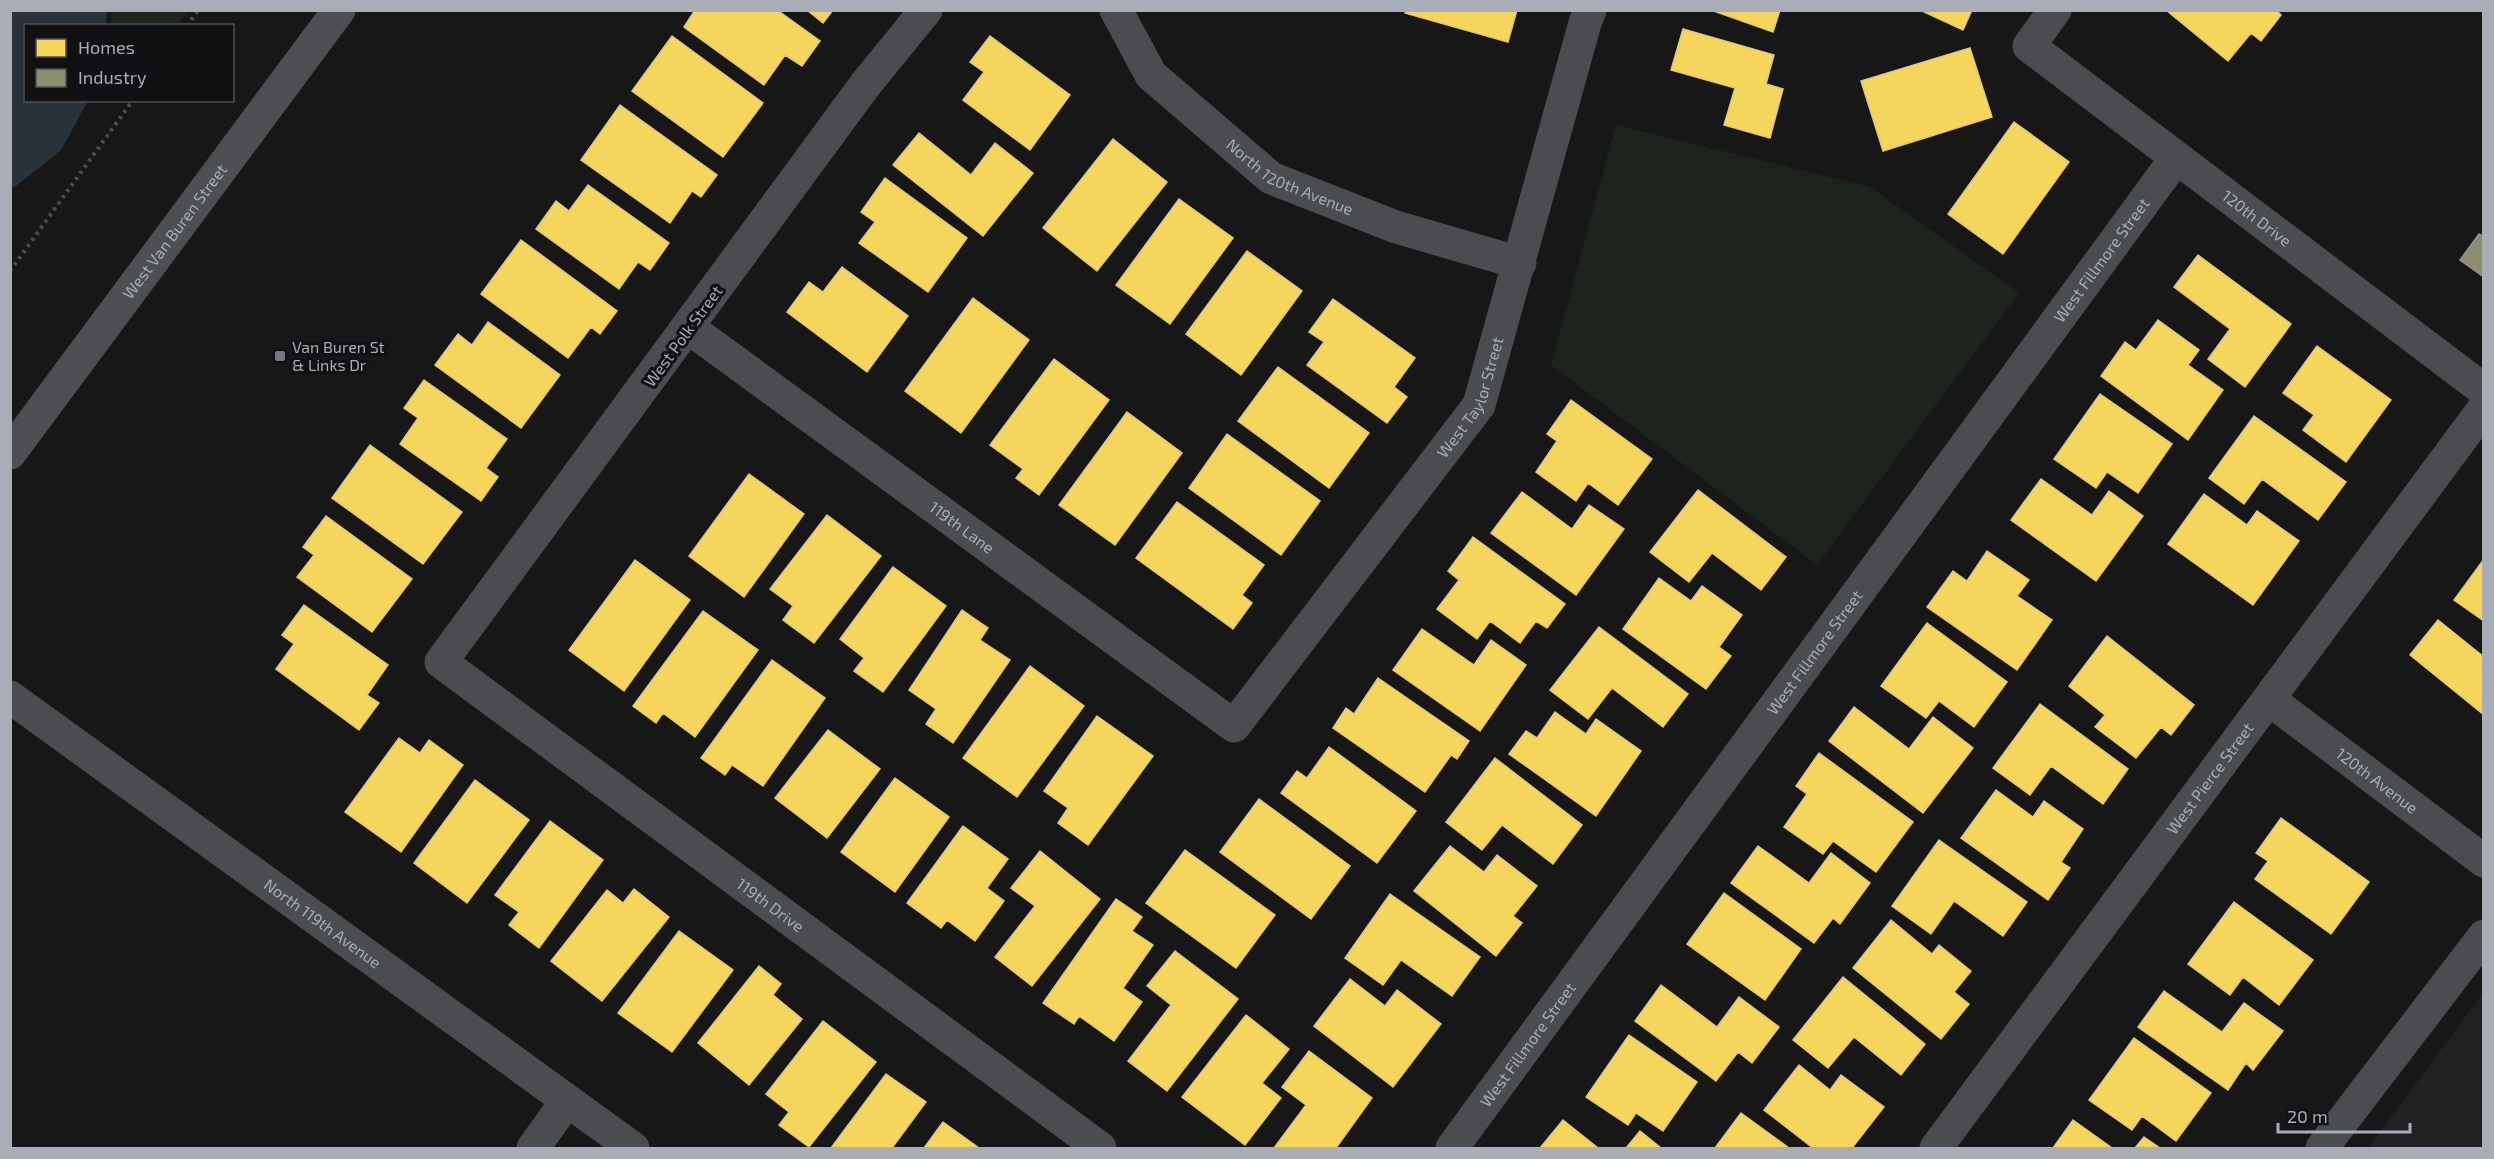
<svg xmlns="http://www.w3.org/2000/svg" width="2494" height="1159" font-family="'Exo 2',sans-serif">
<rect width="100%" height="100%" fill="#171717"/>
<!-- built -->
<path fill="#212123" d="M2483 993V1148H2368Z"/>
<!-- green -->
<path fill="#1d241e" d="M111 11V10L188 11 177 26 111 25Z
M1616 125 1870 187 2019 293 1817 565 1551 365Z"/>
<!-- water -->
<path fill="#2a3239" d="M11 10 107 11 106 25 26 26V100L88 101 61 150 15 187 11 188Z"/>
<!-- homes -->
<path fill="#f6d55c" stroke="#dfc978" stroke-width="1.5" d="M695 10H777L820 41 802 66 785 55 764 85 684 27Z
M807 10H833L823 23Z
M1406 10H1517L1508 42 1405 13Z
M1711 10H1780L1773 32Z
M1920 10H1972L1963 30Z
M2166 10H2276L2281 15 2261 41 2251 33 2228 61Z
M1683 29 1774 55 1766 84 1783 89 1770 138 1724 125 1735 88 1671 70Z
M672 36 763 103 723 157 632 91Z
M990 36 1070 95 1030 150 963 100 984 72 970 62Z
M1970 48 1992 117 1883 151 1861 81Z
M620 105 717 175 701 197 692 191 670 223 581 160Z
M2014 122 2069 162 2003 254 1948 214Z
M919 133 971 175 995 143 1033 173 983 236 893 165Z
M1113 139 1167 182 1097 271 1043 228Z
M885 178 967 238 928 292 859 243 875 222 861 212Z
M588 185 669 243 650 270 638 262 619 289 536 229 556 201 569 211Z
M1179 199 1233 238 1170 324 1116 285Z
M521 240 617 311 600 334 591 327 568 358 481 294Z
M1247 251 1302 291 1241 375 1186 334Z
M2198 255 2291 324 2245 387 2208 359 2230 329 2174 287Z
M842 267 908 316 867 372 787 312 809 282 823 292Z
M973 298 1029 340 961 433 905 391Z
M1333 299 1415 358 1394 387 1407 397 1387 423 1307 365 1324 342 1309 332Z
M2158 320 2199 350 2188 365 2223 390 2188 440 2101 376 2125 342 2136 350Z
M488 322 560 375 521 428 435 365 458 334 472 345Z
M2317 346 2391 400 2346 462 2303 430 2314 415 2283 393Z
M1054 359 1109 400 1039 495 1016 478 1023 469 990 445Z
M1278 367 1369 433 1329 488 1238 421Z
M424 380 507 439 486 468 498 477 481 501 400 444 418 418 404 408Z
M2100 394 2172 444 2138 493 2107 472 2096 488 2054 459Z
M1571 400 1652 459 1618 505 1588 483 1576 501 1536 472 1557 441 1547 434Z
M1127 412 1182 453 1115 545 1059 505Z
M2254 416 2346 482 2318 520 2262 479 2244 504 2209 478Z
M1227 434 1320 501 1281 555 1189 488Z
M370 445 462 512 423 564 332 498Z
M749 474 804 514 744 597 689 556Z
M2041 479 2092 515 2109 491 2143 516 2096 581 2011 520Z
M1698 490 1786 557 1761 590 1712 553 1689 582 1650 552Z
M1522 492 1572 529 1589 505 1624 529 1576 595 1491 533Z
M2204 494 2247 525 2257 511 2299 541 2253 605 2168 544Z
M1177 502 1264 565 1242 595 1252 603 1233 629 1136 558Z
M827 515 881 556 814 643 783 620 793 606 770 589Z
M326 516 412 579 372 632 297 577 314 555 303 547Z
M1473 537 1565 604 1547 628 1536 621 1520 643 1490 621 1477 639 1437 609 1459 580 1448 571Z
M1987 551 2029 580 2017 596 2052 620 2017 670 1927 607 1953 571 1967 581Z
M2484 559V621L2454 600Z
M635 560 690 600 624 691 569 650Z
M893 567 946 606 883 692 854 671 864 658 840 639Z
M1659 578 1691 601 1702 586 1742 615 1719 647 1731 656 1706 689 1623 629Z
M304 605 388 665 367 695 379 703 359 730 276 669 294 644 282 635Z
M962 610 988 628 980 640 1010 660 953 743 926 724 936 709 909 690Z
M703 611 758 650 695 737 663 713 656 723 633 706Z
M2438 620 2484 657V715L2410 655Z
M1927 623 2007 682 1974 727 1939 701 1926 718 1881 686Z
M1599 627 1688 694 1663 727 1612 688 1588 719 1550 690Z
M1422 629 1474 665 1491 640 1526 665 1480 731 1393 670Z
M2107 636 2194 705 2171 735 2161 727 2136 758 2095 727 2105 715 2069 686Z
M772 660 825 698 763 786 732 765 725 775 701 758Z
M1030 666 1084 706 1017 797 963 758Z
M1378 678 1469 741 1457 759 1451 755 1425 792 1333 728 1346 708 1354 714Z
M2040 704 2128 769 2103 804 2051 766 2030 795 1993 768Z
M1854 707 1909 749 1933 717 1973 748 1923 813 1829 741Z
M1555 712 1586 734 1596 719 1641 751 1596 816 1509 754 1526 731 1537 738Z
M1097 716 1153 756 1088 845 1058 823 1068 808 1044 791Z
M828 730 880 769 827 838 775 798Z
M399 738 420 753 429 740 463 765 401 852 345 812Z
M1329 747 1416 811 1377 863 1281 793 1297 771 1307 778Z
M1819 753 1913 822 1876 872 1833 841 1823 854 1784 827 1807 794 1796 786Z
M1495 758 1582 825 1553 864 1502 825 1482 850 1446 822Z
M895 778 949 817 895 892 841 852Z
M475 780 529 820 467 903 414 863Z
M1996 790 2033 817 2044 801 2083 829 2061 862 2070 868 2048 900 1961 838Z
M1259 799 1350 866 1311 919 1220 852Z
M2281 818 2369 882 2331 934 2255 879 2268 861 2256 853Z
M550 821 603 860 539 948 509 925 519 912 495 895Z
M963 826 1008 859 987 888 1004 901 975 941 947 920 941 928 907 903Z
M1939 840 2027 902 2003 936 1954 901 1931 934 1892 906Z
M1450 846 1484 872 1497 855 1537 886 1513 916 1522 923 1496 956 1414 891Z
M1758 846 1809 883 1831 853 1870 883 1840 924 1833 918 1814 943 1731 883Z
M1185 850 1275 915 1236 968 1146 903Z
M1040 851 1100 899 1032 986 995 957 1035 906 1011 888Z
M634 889 669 917 602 1001 551 961 607 890 623 903Z
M1724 893 1801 949 1765 1000 1687 944Z
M1390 894 1480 957 1452 996 1401 960 1383 985 1345 958Z
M1116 899 1142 917 1132 931 1153 945 1123 988 1142 1002 1114 1041 1079 1016 1074 1024 1043 1003Z
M2234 902 2313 960 2279 1005 2243 977 2230 995 2188 964Z
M1891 920 1932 954 1939 945 1971 971 1954 992 1969 1004 1941 1039 1853 968Z
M679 931 733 970 672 1052 618 1013Z
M1175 951 1238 999 1167 1091 1128 1061 1171 1005 1147 986Z
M759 966 781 984 773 995 802 1019 749 1085 698 1043Z
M1843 977 1925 1044 1901 1075 1854 1037 1828 1068 1793 1040Z
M1350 979 1385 1006 1397 990 1441 1024 1393 1087 1314 1026Z
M1661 985 1717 1027 1739 997 1779 1027 1752 1063 1738 1052 1716 1081 1635 1021Z
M2164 991 2222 1032 2244 1003 2283 1031 2253 1070 2246 1063 2228 1090 2138 1027Z
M1246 1015 1289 1049 1262 1083 1281 1098 1245 1145 1182 1097Z
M823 1021 876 1062 809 1147 779 1125 789 1112 766 1094Z
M1629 1035 1697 1082 1663 1131 1636 1113 1628 1125 1586 1097Z
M2134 1038 2211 1093 2176 1141 2142 1116 2132 1130 2089 1100Z
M1309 1051 1372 1098 1336 1148H1274L1306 1105 1282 1087Z
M1799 1065 1830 1090 1841 1075 1884 1107 1852 1148H1813L1764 1110Z
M886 1074 926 1102 892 1148H831Z
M1741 1113 1789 1148H1715Z
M1563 1120 1598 1148H1540Z
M2073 1120 2112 1148H2053Z
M943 1122 979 1148H924Z
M1640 1131 1661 1148H1626Z
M2144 1137 2160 1148H2135Z"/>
<!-- industry -->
<path fill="#8c8c6e" stroke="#949684" stroke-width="1.5" d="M2479 234 2484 237V277L2460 260Z"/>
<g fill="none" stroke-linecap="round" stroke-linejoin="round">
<!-- path -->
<path stroke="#4d4e52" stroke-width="4" stroke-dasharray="3 4.5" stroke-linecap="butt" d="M187 26 198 10
M10 271 133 100"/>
<!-- minor -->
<g stroke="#4b4c50" stroke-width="33">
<path id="s1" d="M926 10 865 85 441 662 1100 1148"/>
<path id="s2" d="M1116 10 1151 75 1271 178 1396 227 1520 263"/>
<path id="s3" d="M2055 10 2029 46 2484 390"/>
<path id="s4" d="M689 328 1234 726 1479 405 1585 23 1590 10"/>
<path id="s5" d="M10 697 633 1148"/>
<path id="s6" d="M2270 700 2484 861"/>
<path d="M533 1148 567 1101"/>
<path id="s7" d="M1452 1148 2176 158"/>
<path id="s8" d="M1936 1148 2484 408"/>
<path d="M2322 1148 2484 936"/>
</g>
<!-- primary -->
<path stroke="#4d4f52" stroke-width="33" id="s9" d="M10 453 339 10"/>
</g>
<!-- markers -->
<rect fill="#757880" stroke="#111113" stroke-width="2" x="274" y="350" width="12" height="12" rx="3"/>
<g text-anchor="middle" stroke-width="6" stroke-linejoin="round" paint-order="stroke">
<!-- street labels -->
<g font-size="16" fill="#a8adb8" stroke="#111113">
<text dy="6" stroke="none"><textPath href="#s2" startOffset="248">North 120th Avenue</textPath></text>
<text dy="6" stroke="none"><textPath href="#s3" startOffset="330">120th Drive</textPath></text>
<text dy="6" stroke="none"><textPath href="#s9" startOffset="276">West Van Buren Street</textPath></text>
<text dy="6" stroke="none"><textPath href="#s7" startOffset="1100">West Fillmore Street</textPath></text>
<text transform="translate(683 336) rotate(-54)" y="6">West Polk Street</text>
<text dy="6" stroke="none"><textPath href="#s4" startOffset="1082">West Taylor Street</textPath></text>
<text dy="6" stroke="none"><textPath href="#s4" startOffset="338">119th Lane</textPath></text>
<text dy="6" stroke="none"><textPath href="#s7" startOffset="614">West Fillmore Street</textPath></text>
<text dy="6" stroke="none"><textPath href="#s8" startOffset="460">West Pierce Street</textPath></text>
<text dy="6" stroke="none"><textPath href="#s6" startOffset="134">120th Avenue</textPath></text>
<text dy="6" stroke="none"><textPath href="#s1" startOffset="1222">119th Drive</textPath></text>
<text dy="6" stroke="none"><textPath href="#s5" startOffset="386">North 119th Avenue</textPath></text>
<text dy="6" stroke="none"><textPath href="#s7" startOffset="128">West Fillmore Street</textPath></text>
</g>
<!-- poi labels -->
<g font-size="16" fill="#a8adb8" stroke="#111113" text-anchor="start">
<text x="292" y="353">Van Buren St<tspan x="292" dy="18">&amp; Links Dr</tspan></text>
</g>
</g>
<!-- border -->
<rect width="2494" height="1159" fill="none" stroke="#a8adb8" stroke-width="24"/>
<!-- legend -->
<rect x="24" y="24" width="210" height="78" fill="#111113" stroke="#4d4f55" stroke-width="1.5"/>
<rect x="36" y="39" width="30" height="18" fill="#f6d55c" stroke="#4d4f55" stroke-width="1.5"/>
<text x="78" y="54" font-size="18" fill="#a8adb8">Homes</text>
<rect x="36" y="69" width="30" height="18" fill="#8c8c6e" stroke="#4d4f55" stroke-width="1.5"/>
<text x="78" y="84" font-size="18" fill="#a8adb8">Industry</text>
<!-- scale -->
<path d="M2278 1123v9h132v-9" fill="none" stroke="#a8adb8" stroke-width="3"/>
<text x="2287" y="1123" font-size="18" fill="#a8adb8" stroke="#111113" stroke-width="4.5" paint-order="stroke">20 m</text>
</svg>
